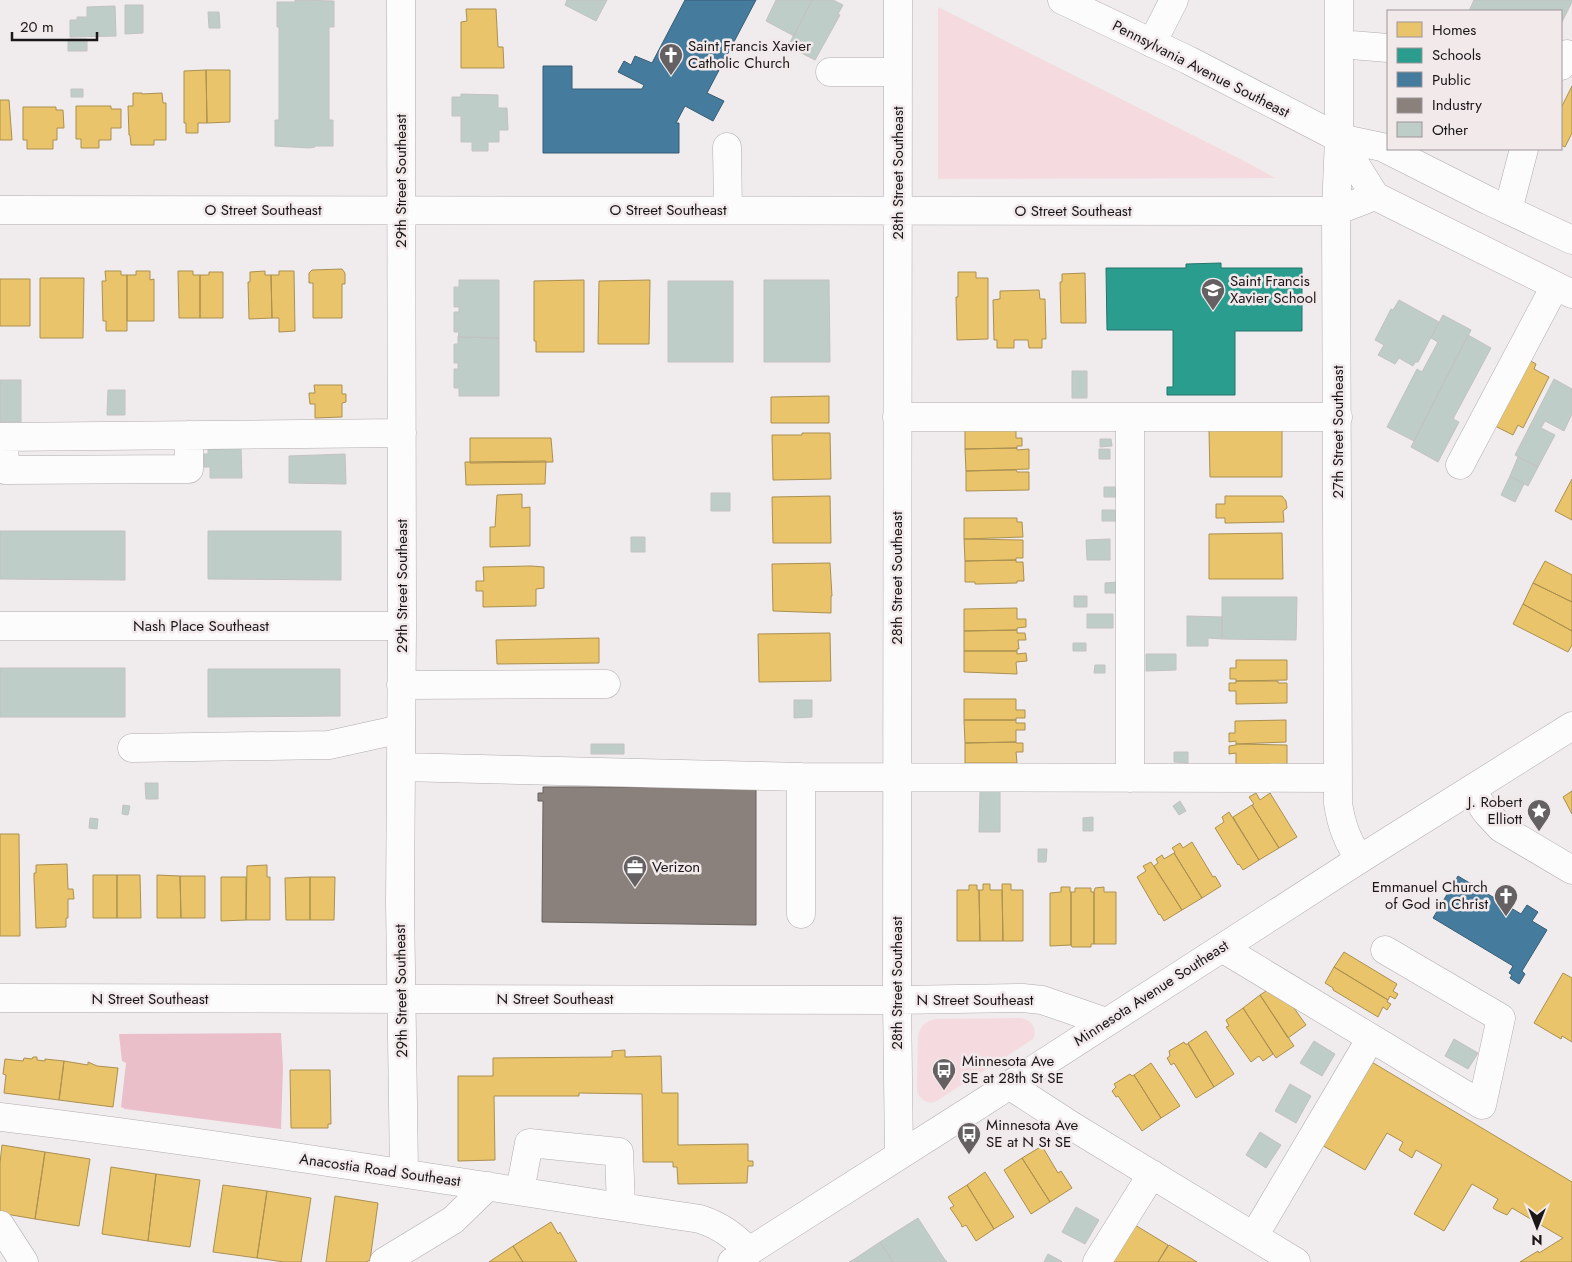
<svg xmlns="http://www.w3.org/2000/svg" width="1572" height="1262" font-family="Jost,sans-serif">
<rect width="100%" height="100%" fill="#f0ebec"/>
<!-- green -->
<path fill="#f5dbe0" d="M938 7 1252 165 1275 178 938 179Z
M1021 1018C1032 1020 1038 1029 1033 1039L935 1102C926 1104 919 1099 917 1090L918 1036C920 1026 926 1021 936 1019Z"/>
<!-- forest -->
<path fill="#eabfc9" d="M281 1033 283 1067 281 1129 125 1109 121 1107 126 1063 122 1061 119 1034Z"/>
<!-- homes -->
<path fill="#e9c46a" stroke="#ab9051" d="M466 9H496L498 47H503L504 68H461V22L467 21Z
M206 70 207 123H198V133H186V123H184V71Z
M206 70H230V122L207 123Z
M1572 86V133L1565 147 1561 145V108Z
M133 93H142V94L162 93 163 103H166V140H154V145H131L130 135H129L128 106H133Z
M0 100H9L12 140H0Z
M76 106H111V109H121V128H111V140H99V148H81V139H76Z
M23 107H56V110H63L64 128H57V140H53V149H27V140H23Z
M342 269 345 273V284H342V318H313V283H309V273L312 270Z
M105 271H121V275H127V331H106V321H103L102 281H106Z
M136 271H150V280L154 279V321H127V275H136Z
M178 271H193V275H200V318H179Z
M265 271V275H271L272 318 249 319 248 282H250V272Z
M279 271H294L295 331 279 332V318H272L271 275H279Z
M209 272H223V318H200V275H209Z
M958 272H976V278H988V339L957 340 956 297H958Z
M1085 273 1086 323H1061L1060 282H1062V274Z
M40 278H84L83 338H40Z
M0 279H30V326H0Z
M584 280V352H536V341H534V281Z
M650 280 649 344H598L599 281Z
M1039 290 1040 299H1045L1046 339H1042V348H1029L1028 340H1014V348H997V340H994L993 300 1000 299V291Z
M1529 360 1536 364 1534 369 1549 377 1523 428 1518 425 1513 435 1495 426Z
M314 385H342V394H346V402L342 403V417L315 418V404H310L309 395V393H315Z
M829 396V423H771V397Z
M965 427 1016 428V438H1022V446H1017V448L965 449Z
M1209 430H1282V477H1210Z
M802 433H830L831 479 773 480 772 435H802Z
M470 438H551L553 462 470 463Z
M1017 448V450L1029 449V469L966 471 965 449Z
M546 461 545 484 466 485 465 462Z
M1016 470 1017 472H1029V490L966 491V471Z
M1572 479V520L1555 511Z
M522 494V508L530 507V546L490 547V527H495L497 495Z
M830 496 831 543H773L772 497Z
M1225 496H1282L1286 501 1287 508 1283 511 1284 522 1225 523V518H1216V504H1225Z
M964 518H1017V522H1022L1023 537 964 539Z
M1282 533 1283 579H1209V534Z
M964 539 1023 540V558H1016V560L965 561Z
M1016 560V562H1023L1024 581H1017V583L979 584H975V582H965V561Z
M1545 561 1572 575V602L1533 583Z
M830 563 832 596H831V613L773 611 772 564Z
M531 566 544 567V588L536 589V606L483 607V591H476V581H484L483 567Z
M1533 583 1572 602V631L1523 604Z
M1523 604 1572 631V645L1568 652 1513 624Z
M1017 608V619H1026V627L1017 628V630L964 631V609Z
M1017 630V633H1025L1026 640H1018L1019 649H1017V651H964V631Z
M830 633 831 681 759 682 758 634Z
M599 638V663L497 664 496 640Z
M964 651H1017V654L1026 653 1027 661 1016 662 1017 674 964 672Z
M1236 660H1287V680L1236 681V679H1230V668H1236Z
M1236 681H1278V683H1287V703L1236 704V691H1229V683H1236Z
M964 699H1016V710H1025V718H1016V720H964Z
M964 720H1016V723H1025V730H1016V742L965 743Z
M1286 720V742L1236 744V741L1229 742V733H1235V721Z
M1016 742V743H1023V752H1016L1017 763H965V743Z
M1236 744 1287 745V764L1236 766V753L1229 754V746L1236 745Z
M1572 791V814L1563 797Z
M1256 793 1260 800 1270 793 1297 837 1279 848 1252 805 1254 804 1249 797Z
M1252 805 1279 848 1259 860 1233 817Z
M1229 812 1259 860 1243 870 1239 864 1238 865 1215 828 1224 822 1222 817Z
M0 834H19L20 936H0Z
M1192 842 1213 877 1215 876 1221 886 1202 898 1174 853 1175 852 1172 848 1180 843 1183 848Z
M1174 853 1202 898 1182 910 1154 866 1158 863 1156 859 1162 855 1164 859Z
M1151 862 1182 910 1164 921 1160 914 1159 915 1137 877 1146 871 1143 866Z
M67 864 68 889H73L74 899H68V918H66V927L36 928 34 878V873H36V865Z
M267 865V877H270V920H246L247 866Z
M93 875H117V918H93Z
M117 875H140L141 918H117Z
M157 875 180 876 181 918H157Z
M180 876H205V918H181Z
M221 877H246V920L221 921Z
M310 877V920H286L285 878Z
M310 877H335L334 920H310Z
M983 884H990V890H1002L1003 941H980L979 890H983Z
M1002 884H1011V890H1023V941H1003Z
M969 885H977V890H979L980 941H957V890H969Z
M1061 887H1070V892H1071V945L1050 946V893L1061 892Z
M1104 887V892H1116V944H1094V892L1095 888Z
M1075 888H1091V892H1094V944H1091V947H1072L1071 945V892H1075Z
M1344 952 1397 984 1393 991 1398 994 1395 999 1390 996 1388 1000 1334 967Z
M1334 967 1388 1000 1387 1002 1391 1004 1387 1010 1383 1007 1378 1017 1333 990V988L1325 983Z
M1563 973 1572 978V1042L1562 1036 1561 1039 1534 1023Z
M1277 984 1306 1025 1288 1038 1260 995Z
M1260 995 1294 1046 1276 1058 1243 1008Z
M1243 1008 1273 1054 1263 1061 1259 1056 1251 1062 1226 1027 1229 1026 1226 1020Z
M1206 1031 1234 1074 1214 1087 1188 1043Z
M1184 1042 1185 1044H1188L1214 1087 1196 1098 1174 1063 1171 1065 1167 1058 1170 1056 1169 1051Z
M625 1050V1057L661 1056 662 1093H678V1145L748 1144V1161H753V1166H748L747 1183 678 1184 677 1167H673V1162H643L642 1094 579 1093V1096H494L495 1160 458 1161V1076H493V1058L612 1057V1051Z
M33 1057H37V1060L45 1061V1059L64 1061 59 1100 4 1093 6 1075 3 1074 5 1059 23 1061 24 1058 32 1059Z
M64 1061 88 1065V1062L97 1066 118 1068 113 1107 59 1100Z
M1370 1061 1572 1182V1262H1520L1538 1251 1539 1253 1563 1238 1512 1208 1507 1215 1496 1210 1493 1208 1498 1199 1472 1184 1444 1231 1414 1214 1442 1165 1416 1150 1412 1158 1399 1150 1403 1142 1387 1133 1365 1170 1320 1144Z
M1151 1063 1180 1106 1161 1118 1134 1075Z
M290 1070H330L331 1124H328V1128H291Z
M1130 1074 1132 1076 1134 1075 1161 1118 1142 1131 1118 1096 1116 1097 1112 1091 1116 1087 1114 1084Z
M2 1145 45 1152 35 1219 0 1213V1163Z
M1042 1146 1058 1173 1061 1171 1072 1188 1050 1202 1022 1158Z
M45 1152 90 1159 79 1226 35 1219Z
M1022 1158 1050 1202 1031 1214 1004 1170Z
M111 1167 156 1174 148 1241 102 1234Z
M985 1172 1014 1217 994 1229 967 1185Z
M156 1174 200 1180 190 1247 148 1241Z
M223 1185 267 1191 257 1258 213 1252Z
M967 1185 994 1229 976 1241 966 1225 962 1227 961 1224 950 1208 954 1206 948 1197Z
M267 1191 311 1198 301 1262H284L257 1258Z
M335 1196 378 1203 370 1260 366 1262H326Z
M551 1222 558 1234 560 1232 577 1262H523L513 1246Z
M1130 1222 1168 1245 1158 1262H1106Z
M1169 1245 1197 1262H1158Z
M513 1246 523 1262H489Z"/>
<!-- schools -->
<path fill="#2a9d8f" stroke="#25756b" d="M1221 263V268H1302V331H1235V395H1167V387H1173V330H1107L1106 268H1186V264Z"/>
<!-- public -->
<path fill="#457b9d" stroke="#385d75" d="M685 0H756L707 93 724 101 713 121 685 106 676 123H679V153H543V66H572V89H642L644 85 618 72 624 61 631 65 635 56 652 63Z
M1458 876 1521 914 1527 905 1538 912 1532 921 1547 930 1522 971 1525 974 1519 984 1510 978 1512 975 1509 973 1513 966 1433 918Z"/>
<!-- industry -->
<path fill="#8a817c" stroke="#68615e" d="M543 787H756V925L542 922 543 801H538V793H543Z"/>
<!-- building -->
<path fill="#bfcdc8" stroke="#c3c2c2" d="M295 0 334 1V27H329V120H333V146H315V147L309 148 275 146V120H279V27H277V2H295Z
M567 0H607L596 21 565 5Z
M776 0H812L794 36 766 21Z
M812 0H833L843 5 838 14 840 15 815 60 788 46Z
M1474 0H1572V2L1561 24V11H1469Z
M125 5H143V33L125 34Z
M115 6 116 36 70 37V20H77V17H87V7Z
M208 12H219L220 28H209Z
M68 39H87V51H68Z
M71 89H83V97H71Z
M461 94 498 95V108H507L508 130H499V142H488V151H472V142H461V116H452V97H461Z
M459 280H499V338L458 337 459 332H454V312H459V307H454V287H459Z
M764 280H829L830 362H764Z
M668 281H733V362H668Z
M1399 300 1439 322 1418 362H1415L1413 366 1399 358 1395 364 1378 355 1384 345 1375 340 1391 309 1393 310Z
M1443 315 1471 330 1414 441 1387 427 1417 369 1422 372 1438 342 1431 338Z
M1468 335 1491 348 1453 419 1459 422 1438 462 1411 447Z
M458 337 499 338V396H459V388H454V369H458V363H454V344H458Z
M1072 371H1087V398H1072Z
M1554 379 1572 389V414L1564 431 1545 421 1541 428 1555 435 1538 467 1515 455Z
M0 380H21V422H0Z
M108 390H125V415H107Z
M1100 439H1111L1112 446 1100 447Z
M208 447 241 448 242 478H210V467H204V454H208Z
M1099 449H1110V459H1099Z
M345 454 346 484 289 483V456Z
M1518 457 1538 467 1528 486 1510 476Z
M1510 476 1524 484 1515 502 1501 495Z
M1104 487H1115L1116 497H1104Z
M711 493H730V511H711Z
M1102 510H1115L1116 521H1102Z
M0 531H125V580L0 579Z
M208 531H341V580L208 579Z
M631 537H645V552H631Z
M1110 539V560H1087L1086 540Z
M1117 582V593H1105V583Z
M1074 596H1087V607H1074Z
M1222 597H1297L1296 640 1222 639Z
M1087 614H1113V628H1087Z
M1187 616 1222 617V639L1208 638V646H1187Z
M1073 643H1086V651H1073Z
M1146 654H1176V670L1146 671Z
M1095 665H1105V673H1094Z
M0 668H125V717H0Z
M208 669H340V716L208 717Z
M794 700H812V717L794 718Z
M591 744H624V754H591Z
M1174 752H1188V763L1174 762Z
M145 783H158V799H146Z
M980 791H1000V832H979Z
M1180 801 1186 811 1179 815 1173 806Z
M123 805 130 806 128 815 122 814Z
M1093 817V831H1083V818Z
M90 818 98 819 97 829 89 828Z
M1038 849H1047L1046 862H1038Z
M1454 1039 1478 1053 1468 1069 1445 1056Z
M1314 1041 1335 1054 1322 1076 1300 1063Z
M1290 1084 1311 1096 1296 1123 1275 1111Z
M1260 1132 1281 1145 1266 1168 1246 1155Z
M1076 1207 1099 1220 1085 1244 1062 1232Z
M918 1218 943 1257 947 1262H893L880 1242Z
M880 1242 893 1262H849L853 1260Z
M1048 1254 1061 1261 1062 1262H1044Z"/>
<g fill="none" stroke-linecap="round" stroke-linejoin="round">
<!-- minor casing -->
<g stroke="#b1adae" stroke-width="29">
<path id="minor" d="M401 0 402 626 400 903 404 1172
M898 0 897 1000 899 1155
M1339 0V138L1336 211 1338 803C1341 824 1347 842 1360 859
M1152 43 1174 0
M1339 44 1388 48
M1561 66 1567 54
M830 72H898
M727 147 728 210
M0 210 1336 211 1375 196
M1508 210 1524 149
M897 417H1338
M1130 417V778
M0 437 402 433
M4 437 5 470 189 469V435
M1460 465 1555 286
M0 626H402
M401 685 606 684
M132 748 329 745 401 729
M401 767 801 777
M1471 790 1487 813 1501 828 1572 870
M801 914V777L1338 778
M1222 948 1482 1105 1501 1018 1385 950
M0 998 897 1000 1023 998 1042 1000 1106 1022
M1009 1085 1072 1126 1296 1262
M0 1117C234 1145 467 1184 700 1219 721 1226 734 1236 749 1251
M520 1191 529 1143 619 1152 621 1207
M0 1225 24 1262
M1254 1236 1371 1038
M384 1262 453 1220 488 1186
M1097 1262 1152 1174"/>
</g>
<!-- major casing -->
<g stroke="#b1adae" stroke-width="29">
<path id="major" d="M732 1262 974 1108 1360 859 1572 726"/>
</g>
<!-- highway casing -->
<g stroke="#b1adae" stroke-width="29">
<path id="highway" d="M1062 0 1188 60 1339 138 1382 147 1489 201 1572 240
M1339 138 1375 196 1572 294"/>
</g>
<!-- minor -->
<use href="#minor" stroke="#fdfcfc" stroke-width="28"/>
<!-- major -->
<use href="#major" stroke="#fdfcfc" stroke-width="28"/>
<!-- highway -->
<use href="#highway" stroke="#fdfcfc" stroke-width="28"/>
</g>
<!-- icons -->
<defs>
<g id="church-pin" transform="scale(1.25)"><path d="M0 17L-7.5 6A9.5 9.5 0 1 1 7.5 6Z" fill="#656162" stroke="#f2e9eb"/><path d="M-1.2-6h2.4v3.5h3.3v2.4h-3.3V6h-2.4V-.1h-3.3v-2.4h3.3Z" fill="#fff"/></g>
<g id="school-pin" transform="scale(1.25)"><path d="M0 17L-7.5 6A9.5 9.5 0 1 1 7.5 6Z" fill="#656162" stroke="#f2e9eb"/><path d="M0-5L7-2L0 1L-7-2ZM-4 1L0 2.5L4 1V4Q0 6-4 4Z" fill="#fff"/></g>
<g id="sight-pin" transform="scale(1.25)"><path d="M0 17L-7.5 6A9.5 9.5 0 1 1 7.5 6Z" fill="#656162" stroke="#f2e9eb"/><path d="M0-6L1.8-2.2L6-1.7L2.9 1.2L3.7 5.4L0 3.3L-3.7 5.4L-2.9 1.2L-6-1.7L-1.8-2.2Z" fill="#fff"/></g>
<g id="office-pin" transform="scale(1.25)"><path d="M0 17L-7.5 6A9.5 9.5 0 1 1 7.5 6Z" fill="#656162" stroke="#f2e9eb"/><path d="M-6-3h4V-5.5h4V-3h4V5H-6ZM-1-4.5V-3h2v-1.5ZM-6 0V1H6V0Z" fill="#fff"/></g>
<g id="bus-pin" transform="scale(1.25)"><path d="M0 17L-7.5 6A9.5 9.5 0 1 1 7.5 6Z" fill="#656162" stroke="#f2e9eb"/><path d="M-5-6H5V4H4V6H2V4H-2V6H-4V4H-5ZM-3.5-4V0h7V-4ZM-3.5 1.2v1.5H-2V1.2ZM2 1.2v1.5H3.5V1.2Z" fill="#fff"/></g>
</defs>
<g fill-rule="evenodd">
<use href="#church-pin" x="671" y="55"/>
<use href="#school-pin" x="1213" y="290"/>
<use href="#sight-pin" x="1539" y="811"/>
<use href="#office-pin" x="635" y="867"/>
<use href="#church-pin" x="1506" y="896"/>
<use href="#bus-pin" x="944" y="1070"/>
<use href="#bus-pin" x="969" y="1134"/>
</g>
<g text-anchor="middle" stroke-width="5" stroke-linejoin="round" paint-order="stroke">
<!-- poi labels -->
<g font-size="15" fill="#1a1718" stroke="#f2e9eb" text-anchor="start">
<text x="688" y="51">Saint Francis Xavier<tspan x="688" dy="17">Catholic Church</tspan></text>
<text x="1230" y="286">Saint Francis<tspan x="1230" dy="17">Xavier School</tspan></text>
<text x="1522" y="807" text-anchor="end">J. Robert<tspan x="1522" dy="17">Elliott</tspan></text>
<text x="652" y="872">Verizon</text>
<text x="1488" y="892" text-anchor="end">Emmanuel Church<tspan x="1488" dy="17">of God in Christ</tspan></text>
<text x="962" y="1066">Minnesota Ave<tspan x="962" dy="17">SE at 28th St SE</tspan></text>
<text x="986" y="1130">Minnesota Ave<tspan x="986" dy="17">SE at N St SE</tspan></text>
</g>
<!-- street labels -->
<g font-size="15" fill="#1a1718" stroke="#f2e9eb">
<text transform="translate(1201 69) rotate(27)" y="5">Pennsylvania Avenue Southeast</text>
<text transform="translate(898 173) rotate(-90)" y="5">28th Street Southeast</text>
<text transform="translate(401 181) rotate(-90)" y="5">29th Street Southeast</text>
<text x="263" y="215">O Street Southeast</text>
<text x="668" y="215">O Street Southeast</text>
<text x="1073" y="216">O Street Southeast</text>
<text transform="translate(1338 432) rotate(-90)" y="5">27th Street Southeast</text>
<text transform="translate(897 578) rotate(-90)" y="5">28th Street Southeast</text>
<text transform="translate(402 586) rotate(-90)" y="5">29th Street Southeast</text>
<text x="201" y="631">Nash Place Southeast</text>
<text transform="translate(897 983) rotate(-90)" y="5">28th Street Southeast</text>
<text transform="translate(401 991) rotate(-91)" y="5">29th Street Southeast</text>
<text transform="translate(1151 993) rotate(-33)" y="5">Minnesota Avenue Southeast</text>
<text x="150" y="1004">N Street Southeast</text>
<text x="555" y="1004">N Street Southeast</text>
<text x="975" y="1005">N Street Southeast</text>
<text transform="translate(380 1170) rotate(8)" y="5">Anacostia Road Southeast</text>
</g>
</g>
<!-- legend -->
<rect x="1387" y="10" width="175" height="140" fill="#f2e9eb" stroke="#9c9597"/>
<rect x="1397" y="22" width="25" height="15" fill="#e9c46a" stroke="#9c9597"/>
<text x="1432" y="35" font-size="15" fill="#1a1718">Homes</text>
<rect x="1397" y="48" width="25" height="15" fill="#2a9d8f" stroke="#9c9597"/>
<text x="1432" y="60" font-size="15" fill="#1a1718">Schools</text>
<rect x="1397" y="72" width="25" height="15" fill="#457b9d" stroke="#9c9597"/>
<text x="1432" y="85" font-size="15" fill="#1a1718">Public</text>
<rect x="1397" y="98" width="25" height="15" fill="#8a817c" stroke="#9c9597"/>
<text x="1432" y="110" font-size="15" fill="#1a1718">Industry</text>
<rect x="1397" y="122" width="25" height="15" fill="#bfcdc8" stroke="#9c9597"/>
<text x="1432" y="135" font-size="15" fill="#1a1718">Other</text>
<!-- north arrow -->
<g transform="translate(1537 1227) rotate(180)" stroke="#f2e9eb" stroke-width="4" paint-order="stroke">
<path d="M0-4L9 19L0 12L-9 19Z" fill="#1a1718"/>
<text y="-8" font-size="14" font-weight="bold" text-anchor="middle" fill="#1a1718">N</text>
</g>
<!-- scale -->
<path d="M12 32v8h85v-8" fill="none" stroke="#1a1718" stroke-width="2.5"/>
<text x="20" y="32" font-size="15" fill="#1a1718" stroke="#f2e9eb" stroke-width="4" paint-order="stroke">20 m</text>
</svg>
